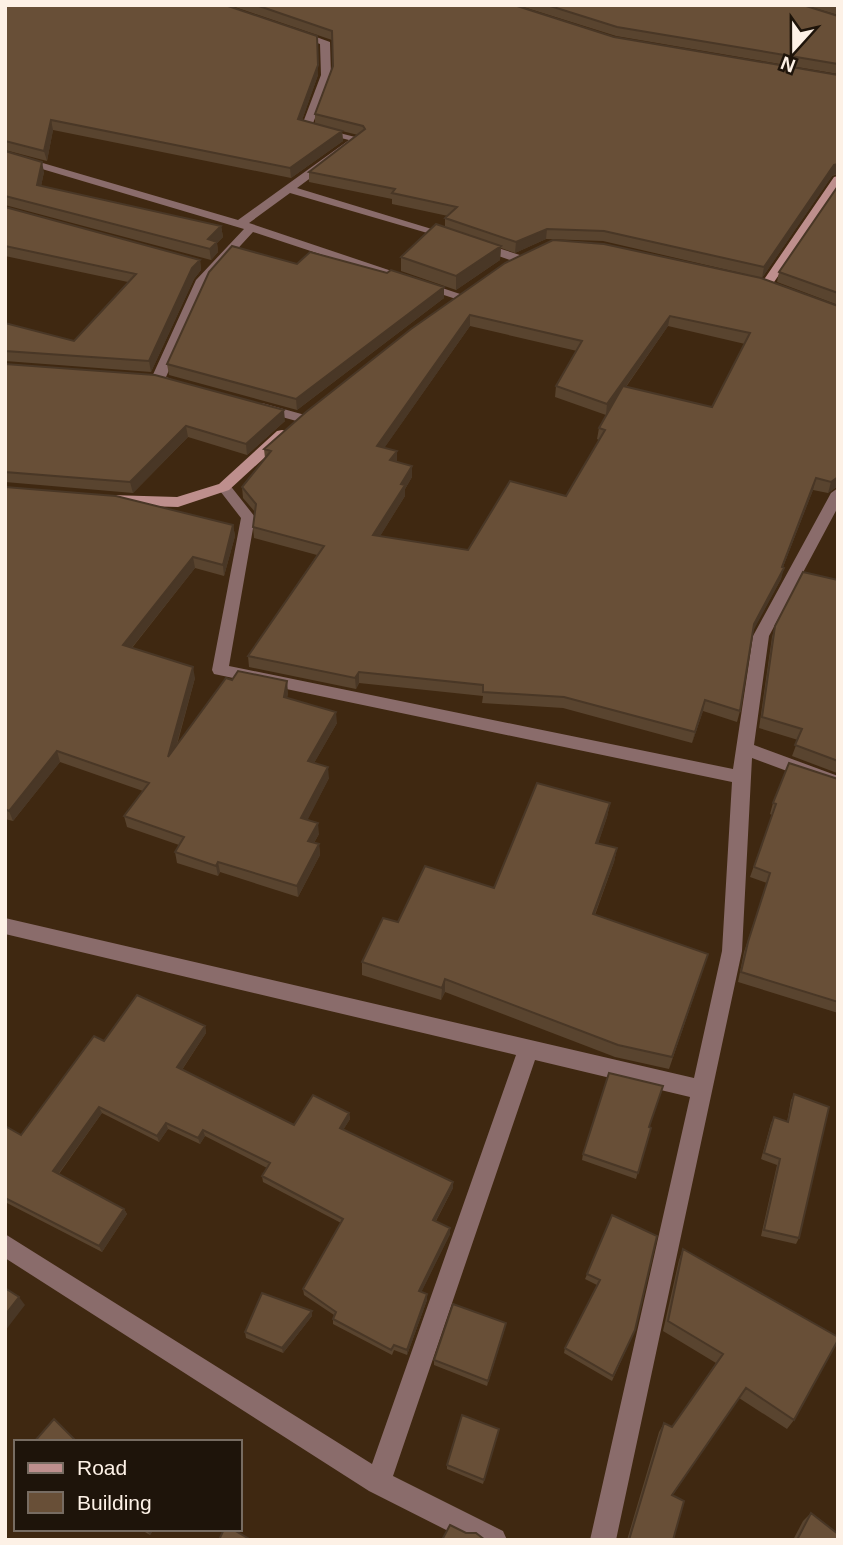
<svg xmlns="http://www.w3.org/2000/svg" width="843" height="1545" font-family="Arial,sans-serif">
<rect width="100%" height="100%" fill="#3f2811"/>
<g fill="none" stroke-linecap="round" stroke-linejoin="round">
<!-- street -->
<path fill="#8a6c6b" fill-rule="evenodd" d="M297 30 330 42 331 75 312 126 363 139 297 188 458 237 448 239 290 193 249 223 466 296 456 299 253 232 208 281 166 377 184 384 177 388 153 382 151 379 196 280 244 229 5 158V152L238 220 349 140 301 128 321 75 320 44 294 35V31Z
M479 242 523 256 525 259 519 263 475 248 473 246Z
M262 403 305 415 307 418 300 422 257 410V404Z
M224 482 229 484 255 517 229 666 733 769 753 636 831 493 838 488V507L769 636 754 745 838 776V790L752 758 742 951 616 1540H590L690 1097 535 1060 393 1476 503 1531 507 1540H466L369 1491 5 1258V1234L372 1464 516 1055 5 934V918L694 1078 722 951 732 782 214 674 212 670 241 518 217 487Z"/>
<!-- secondary -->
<path fill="#be8f8d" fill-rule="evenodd" d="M838 176V188L770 288 745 284V278L763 281 834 177Z
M282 430 287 431V437L229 490 178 507 110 505 103 500 110 495 177 497 219 484 277 431Z"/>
</g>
<!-- wall -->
<path fill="#59442f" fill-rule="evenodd" d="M5 5 318 75 302 120 315 124V114L333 66 332 40 229 5H514L614 37 838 75V174L832 176 762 278 838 486 828 493 813 490 783 567 781 579 752 632 740 711 737 722 703 711 692 743 563 708 482 703 483 696 359 683 356 689 249 667 248 656 317 555 254 538 253 527 255 512 243 498 242 487 265 458 264 449 505 263 745 274 603 241 546 239 515 253 501 248 500 260 456 290 401 271V257L445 227V218L448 216 392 204V199L309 182V172L358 135 342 131 343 141 291 178 53 130 47 161 5 150ZM470 326 577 351 556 386 555 397 606 415 610 409 599 428 597 439 599 440 566 496 468 550 380 536 405 496V489L412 477 384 448ZM668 326 745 344 712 407 626 387Z
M517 5H803L838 16V74L616 36Z
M804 5H838V15Z
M5 151 44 172 41 186 221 226 223 237 217 243 218 252 211 260 5 205Z
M838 186V305L777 282 779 272Z
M5 207 200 260 201 270 194 279 151 372 5 361V323L74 341 128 282 5 256Z
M297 264 387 273 444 287V298L297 410 169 375 167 364Z
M5 364 285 421 247 455 188 437 133 493 5 482Z
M5 487 233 525 235 536 224 576 195 568 132 648 195 678 177 745 288 692 287 698 337 723 314 763 329 778 307 820 319 834 314 843 319 844 320 855 298 897 220 872 218 876 177 863 175 852 179 845 127 827 124 816 143 791 60 762 13 821 5 819Z
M838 580V770L837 773 792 756 798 740 759 728 772 637 775 626Z
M838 779V1013L738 982 744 952 767 883 750 877 772 815 770 814 773 803Z
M610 803 607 817 598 843 617 848 614 862 595 915 704 967 669 1069 615 1057 445 992 441 1000 362 975V962L398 922 494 888Z
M205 1026 206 1033 182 1070 294 1125 349 1113 350 1119 343 1130 453 1188 436 1221 450 1234 421 1292 427 1294V1300L407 1355 394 1350 392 1355 333 1324V1319L334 1315 304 1295 303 1289 341 1223 263 1182 262 1176 267 1168 205 1136 200 1144 168 1129 159 1142 102 1113 59 1174 124 1209 127 1214 102 1252 5 1202V1126L21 1135 104 1041Z
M794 1094 799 1238 796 1244 761 1236 777 1165 761 1159 771 1123 774 1117 787 1122 791 1100Z
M649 1127 651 1128 636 1179 582 1160 583 1154Z
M612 1215 635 1330 612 1381 564 1353 565 1348 597 1285 585 1279Z
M683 1249 794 1420 787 1429 739 1398 672 1496 673 1540H627L659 1432 664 1423 672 1427 716 1363 663 1331 679 1260Z
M312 1316 283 1353 246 1338 245 1332Z
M505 1328 487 1386 434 1365V1360Z
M498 1433 483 1484 447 1469V1465Z
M811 1513 838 1540H793L803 1521Z
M140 1529H154L150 1535Z"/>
<!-- shaded-wall -->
<path fill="#493726" d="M317 36 318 75 299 129 298 119Z
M51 120 53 130 47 161 44 151Z
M342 131 343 141 291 178 290 168Z
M42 162 44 172 39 196 37 185Z
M838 164 837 173 832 176 762 278 764 267 834 165Z
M221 226 223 237 217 243 218 252 211 260 208 239Z
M547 229 546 239 515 253 516 242Z
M501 246 500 260 456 290V276Z
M200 260 201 270 194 279 151 372 149 361 192 268Z
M444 287V298L297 410 296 399Z
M470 315V326L378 457 377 446Z
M670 316 668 326 606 415 607 404Z
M284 410 285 421 247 455 246 444Z
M186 426 188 437 133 493 130 482Z
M397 451V462L390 460Z
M412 466V477L405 489V496L374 546 373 535 401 484Z
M838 477V486L828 493 831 482Z
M816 478 813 490 779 577 784 568 781 579 751 635 754 624 782 567Z
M233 525 235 536 224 576 223 565Z
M193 557 195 568 125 656 123 645Z
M193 667 195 678 170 768 168 757Z
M359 672V683L356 689 355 678Z
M287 681 288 692 286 708 284 697Z
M705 700 703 711 692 743 695 732Z
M336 712 337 723 309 772 308 761Z
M57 751 60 762 13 821 9 811Z
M328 767 329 778 303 829 301 818Z
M610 803 607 817 594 856 596 843Z
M318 823 319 834 309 851 308 841Z
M319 844 320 855 298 897 297 886Z
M617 848 614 862 590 927 593 914Z
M218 862 220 872 218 876 216 866Z
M445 979V992L441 1000 442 988Z
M205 1026 206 1033 179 1074 177 1067Z
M99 1107 102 1113 56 1177 53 1171Z
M349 1113 350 1119 340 1135V1128Z
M166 1123 168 1129 159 1142 157 1136Z
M203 1130 205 1136 200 1144 198 1138Z
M453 1182V1188L433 1226V1220Z
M124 1209 127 1214 102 1252 99 1246Z
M450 1228V1234L419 1297V1291Z
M427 1294V1300L407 1355V1350Z
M19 1297 25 1305 5 1331V1315Z
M312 1311V1316L283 1353 282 1348Z
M506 1323 505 1328 487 1386 488 1381Z
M146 1529H154L150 1535Z"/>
<!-- building -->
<path fill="#684f37" stroke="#493726" stroke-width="2" fill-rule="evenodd" d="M5 5H225L317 36 318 65 298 119 342 131 290 168 51 120 44 151 5 141Z
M256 5H514L614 37 838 75V164L834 165 764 267 604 231 547 229 516 242 445 218 457 207 392 193 395 189 309 172 365 129 363 126 315 114 333 66 332 31Z
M547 5H803L838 16V64L617 27Z
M5 151 42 162 37 185 221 226 208 239 217 242 210 249 5 196Z
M838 186V293L779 272Z
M5 207 200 260 192 268 149 361 5 351V323L74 341 136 274 5 246Z
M436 224 501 246 456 276 401 257Z
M553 240 604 244 761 278 838 306V477L831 482 816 478 782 567 784 568 754 624 740 711 705 700 695 732 564 697 483 692V685L359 672 355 678 248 656 324 546 253 527 256 504 242 487 271 451 264 449 306 412 411 329 505 263ZM470 315 582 341 556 386 607 404 670 316 750 333 712 407 623 386 599 428 605 430 566 496 510 481 468 550 373 535 405 485 401 484 412 466 390 460 397 451 377 446Z
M232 246 297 264 310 252 387 273 391 270 444 287 296 399 167 364 209 272Z
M5 364 155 375 284 410 246 444 186 426 130 482 5 472Z
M5 487 116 496 233 525 223 565 193 557 123 645 193 667 168 757 226 678 232 680 238 671 287 681 284 697 336 712 308 761 328 767 301 818 318 823 308 841 319 844 297 886 218 862 216 866 175 852 184 837 124 816 149 783 57 751 9 811 5 809Z
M803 572 838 580V761L795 745 802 729 762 717 775 626Z
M789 763 838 779V1002L741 972 748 942 770 873 754 867 776 804 773 803Z
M537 783 610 803 596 843 617 848 593 914 708 954 672 1057 618 1045 445 979 442 988 362 962 383 918 398 922 425 866 494 888Z
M137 995 205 1026 177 1067 294 1125 313 1095 349 1113 340 1128 453 1182 433 1220 450 1228 419 1291 427 1294 407 1350 394 1345 391 1350 333 1319 336 1312 303 1289 343 1219 262 1176 270 1163 203 1130 198 1138 166 1123 157 1136 99 1107 53 1171 124 1209 99 1246 5 1198V1126L21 1135 94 1036 104 1041Z
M609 1073 663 1086 649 1127 651 1128 638 1173 583 1154Z
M794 1094 829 1107 799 1238 764 1230 780 1159 764 1153 774 1117 788 1122Z
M612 1215 657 1236 635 1330 613 1376 565 1348 600 1280 587 1274Z
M683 1249 838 1337V1340L794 1420 746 1388 672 1495 684 1501 673 1540H629L664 1423 672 1427 723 1354 668 1321Z
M5 1288 19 1297 5 1315Z
M262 1293 312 1311 282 1348 245 1332Z
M453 1304 506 1323 488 1381 434 1360Z
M462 1415 499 1429 484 1480 447 1465Z
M54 1419 77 1442H34Z
M811 1513 838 1534V1540H797Z
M450 1525 466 1533H476L485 1540H442Z
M224 1529H232L251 1540H219Z"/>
<!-- border -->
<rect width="843" height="1545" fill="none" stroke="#fdf1e6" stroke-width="14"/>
<!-- legend -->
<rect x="14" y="1440" width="228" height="91" fill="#1e140a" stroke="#776c62" stroke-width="2"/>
<rect x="28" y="1463" width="35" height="10" fill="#be8f8d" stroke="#776c62" stroke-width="2"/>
<text x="77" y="1475" font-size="21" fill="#fdf1e6">Road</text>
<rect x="28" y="1492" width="35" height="21" fill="#684f37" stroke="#776c62" stroke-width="2"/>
<text x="77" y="1510" font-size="21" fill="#fdf1e6">Building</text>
<!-- north arrow -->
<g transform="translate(794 49) rotate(201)" stroke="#1e140a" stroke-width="5" paint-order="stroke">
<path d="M0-5L12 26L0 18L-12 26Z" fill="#fdf1e6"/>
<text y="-10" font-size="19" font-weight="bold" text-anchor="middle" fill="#fdf1e6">N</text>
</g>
</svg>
